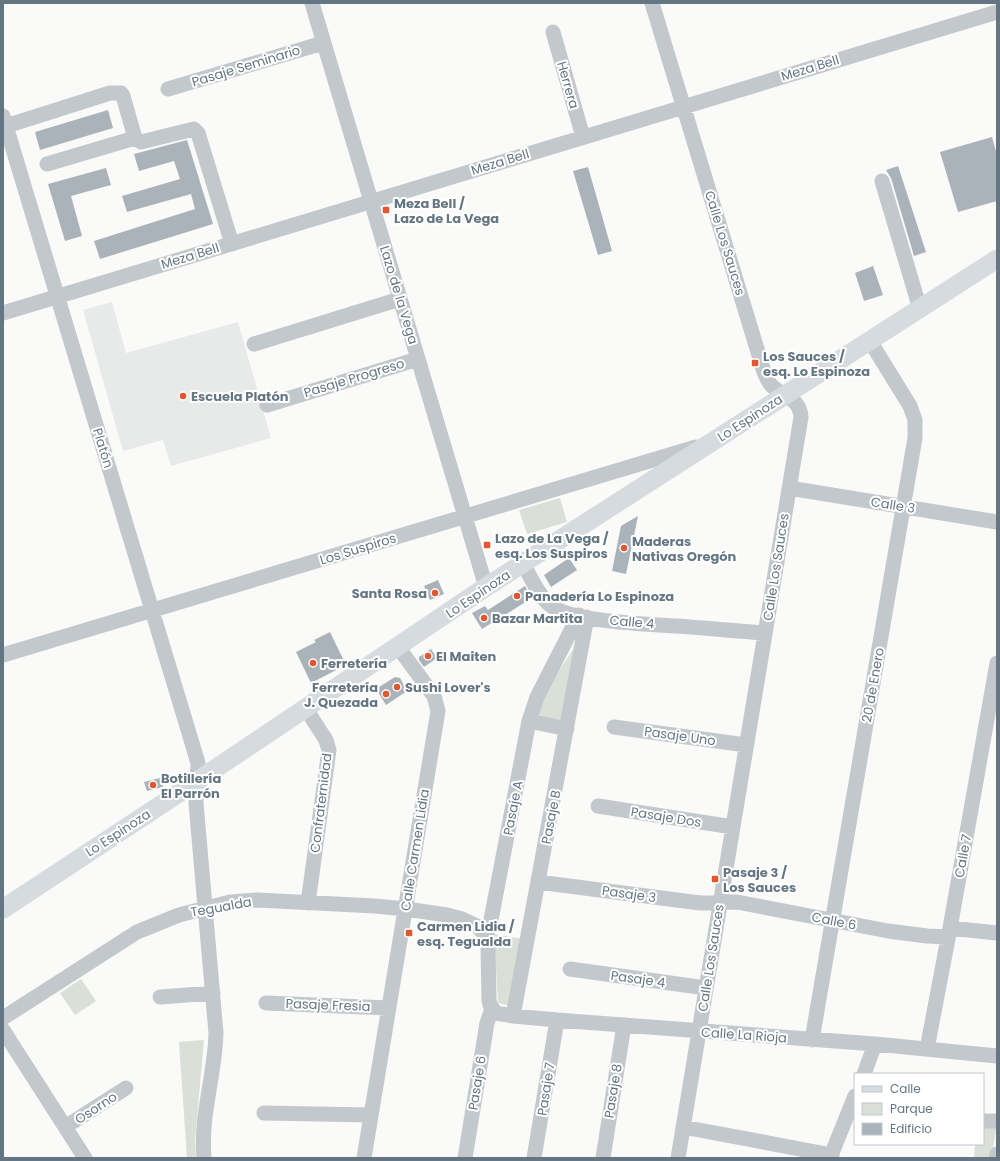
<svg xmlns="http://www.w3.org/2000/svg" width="1000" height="1161" viewBox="0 0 1000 1161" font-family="Poppins,sans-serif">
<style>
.built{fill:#e8e9e9}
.green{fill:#dadfd7}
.building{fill:#aab3b9}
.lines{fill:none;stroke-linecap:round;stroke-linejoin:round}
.minor{stroke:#c3c8cc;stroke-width:15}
.major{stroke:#d6dbdf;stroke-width:19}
.poi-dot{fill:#e4572e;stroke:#fff;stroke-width:1.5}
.labels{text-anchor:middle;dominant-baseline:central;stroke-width:4;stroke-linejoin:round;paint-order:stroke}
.street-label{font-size:13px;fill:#657683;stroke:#fff}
.poi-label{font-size:13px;font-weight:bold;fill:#657683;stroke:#fff;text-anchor:start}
</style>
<rect width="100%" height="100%" fill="#fafaf8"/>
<path class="built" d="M112,302L126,353L238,322L271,438L171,466L163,440L123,451L83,310Z"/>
<path class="green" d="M560,498L567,522L527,534L519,510Z
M582,636L564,724L536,718L539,701Z
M494,934L523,939L511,1006L498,1003Z
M81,979L96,1001L75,1015L60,993Z
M204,1040L195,1140L196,1158H187L179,1042Z
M997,1125L991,1158H974L975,1144H983V1126Z"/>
<path class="building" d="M108,110L113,128L40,150L35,132Z
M992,137L997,155V201L958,212L940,152Z
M187,140L213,224L100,259L94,241L195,209L191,194L127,212L122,196L180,179L174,161L139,171L134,154Z
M898,166L926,252L914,256L891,178L886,170Z
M588,167L612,251L598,255L573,171Z
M106,168L111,185L71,196L82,236L65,241L48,184Z
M873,266L883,295L864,301L855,273Z
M638,516L626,574L612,571L621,526Z
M569,558L577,570L551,587L544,575Z
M438,580L444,594L430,600L424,586Z
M525,586L532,598L482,629L472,613L485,606L488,610Z
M330,632L346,665L311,683L296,652L316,642L314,640Z
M431,649L437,658L424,667L419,660V657Z
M395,677L400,678L407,691L386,705L376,689Z
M160,778L163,787L147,791L144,782Z"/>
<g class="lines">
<path class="minor" d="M312,3L486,587
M652,3L764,372C766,377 768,382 772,386C783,397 800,398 801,417L678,1158
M553,32L583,137
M168,89L323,43
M3,116L198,763L196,803L216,1033C215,1075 200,1116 204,1158
M6,126L110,93H121L123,96L135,138L141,142L194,129L198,133L232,244
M47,164L135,138
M882,181L920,309
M3,313L997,12
M254,344L400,299
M267,405L418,359
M789,488L997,522
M523,564C531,577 538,595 550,605C571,622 648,624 676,626C706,628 735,631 765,633
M579,615L537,697L529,721L490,925L486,936L488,946L489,1000L490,1005L496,1013L513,1016L557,1020L875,1044L997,1056
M3,655L696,447
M306,709L326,740L329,750L308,903
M529,721L567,729
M614,727L746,745
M598,806L733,827
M538,882L700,903L737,902L888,931L927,936L948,937
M950,928L997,933
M570,969L706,988
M160,997L213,993
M266,1003L389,1008
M513,1016L587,617
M3,1018L137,932L179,915L230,902L257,900L375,906L406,909L447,915L462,919L477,926L486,936
M3,1030L85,1158
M812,1040L915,438V420L910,406L870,341
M927,1049L950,928L997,663
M864,1074L875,1044
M264,1113L371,1115
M983,1121H997
M65,1127L126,1088
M683,1127L832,1155
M364,1158L438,711L434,696L398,647
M465,1158L487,1023L492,1009
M534,1158L557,1020
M603,1158L624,1025
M830,1158L855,1096
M996,1158L997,1154"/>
<path class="major" d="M3,909L197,781L486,587L997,259"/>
</g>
<g class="poi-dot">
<rect x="382" y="206" width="8" height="8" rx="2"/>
<rect x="751" y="359" width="8" height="8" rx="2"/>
<circle cx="183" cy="396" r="4"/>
<rect x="483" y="541" width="8" height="8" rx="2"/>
<circle cx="624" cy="548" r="4"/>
<circle cx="435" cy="593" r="4"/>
<circle cx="517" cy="596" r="4"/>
<circle cx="484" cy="618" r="4"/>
<circle cx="428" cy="656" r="4"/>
<circle cx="313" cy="663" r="4"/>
<circle cx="397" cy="687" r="4"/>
<circle cx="386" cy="694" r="4"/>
<circle cx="153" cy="785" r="4"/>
<rect x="711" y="875" width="8" height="8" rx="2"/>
<rect x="405" y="929" width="8" height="8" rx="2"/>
</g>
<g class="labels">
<g class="street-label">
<text transform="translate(246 66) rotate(-17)">Pasaje Seminario</text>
<text transform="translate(810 68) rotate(-17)">Meza Bell</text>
<text transform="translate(568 85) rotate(74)">Herrera</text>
<text transform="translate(500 162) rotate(-17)">Meza Bell</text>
<text transform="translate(725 243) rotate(73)">Calle Los Sauces</text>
<text transform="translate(190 256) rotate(-17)">Meza Bell</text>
<text transform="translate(399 295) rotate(73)">Lazo de la Vega</text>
<text transform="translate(354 378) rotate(-17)">Pasaje Progreso</text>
<text transform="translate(750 418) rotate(-33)">Lo Espinoza</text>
<text transform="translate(103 448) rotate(73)">Platón</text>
<text transform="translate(893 505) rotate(9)">Calle 3</text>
<text transform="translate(358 549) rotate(-17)">Los Suspiros</text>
<text transform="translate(776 567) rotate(-81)">Calle Los Sauces</text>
<text transform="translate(478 594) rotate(-34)">Lo Espinoza</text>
<text transform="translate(632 622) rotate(5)">Calle 4</text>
<text transform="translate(873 685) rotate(-80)">20 de Enero</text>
<text transform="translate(680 736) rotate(8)">Pasaje Uno</text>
<text transform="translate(321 803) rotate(-83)">Confraternidad</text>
<text transform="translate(513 808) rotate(-79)">Pasaje A</text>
<text transform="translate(551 817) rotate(-79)">Pasaje B</text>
<text transform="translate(666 817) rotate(9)">Pasaje Dos</text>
<text transform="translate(118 833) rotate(-33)">Lo Espinoza</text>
<text transform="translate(415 850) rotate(-81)">Calle Carmen Lidia</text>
<text transform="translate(963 856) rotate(-80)">Calle 7</text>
<text transform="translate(629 894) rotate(8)">Pasaje 3</text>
<text transform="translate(221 907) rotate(-10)">Tegualda</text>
<text transform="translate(834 921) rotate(11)">Calle 6</text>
<text transform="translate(711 958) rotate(-81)">Calle Los Sauces</text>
<text transform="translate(638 979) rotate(8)">Pasaje 4</text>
<text transform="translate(328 1005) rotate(2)">Pasaje Fresia</text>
<text transform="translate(744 1035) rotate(4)">Calle La Rioja</text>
<text transform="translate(477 1083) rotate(-81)">Pasaje 6</text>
<text transform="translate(546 1089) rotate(-81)">Pasaje 7</text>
<text transform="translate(613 1091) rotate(-81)">Pasaje 8</text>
<text transform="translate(96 1108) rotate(-33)">Osorno</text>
</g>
<g class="poi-label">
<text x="394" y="203">Meza Bell /<tspan x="394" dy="15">Lazo de La Vega</tspan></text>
<text x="763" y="356">Los Sauces /<tspan x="763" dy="15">esq. Lo Espinoza</tspan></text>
<text x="191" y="396">Escuela Platón</text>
<text x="495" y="538">Lazo de La Vega /<tspan x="495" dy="15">esq. Los Suspiros</tspan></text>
<text x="632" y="541">Maderas<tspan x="632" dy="15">Nativas Oregón</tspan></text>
<text x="427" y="593" text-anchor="end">Santa Rosa</text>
<text x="525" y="596">Panadería Lo Espinoza</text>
<text x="492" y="618">Bazar Martita</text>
<text x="436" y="656">El Maiten</text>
<text x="321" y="663">Ferretería</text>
<text x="378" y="687" text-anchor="end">Ferretería<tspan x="378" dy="15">J. Quezada</tspan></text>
<text x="405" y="687">Sushi Lover's</text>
<text x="161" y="778">Botillería<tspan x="161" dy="15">El Parrón</tspan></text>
<text x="723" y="872">Pasaje 3 /<tspan x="723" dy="15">Los Sauces</tspan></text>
<text x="417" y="926">Carmen Lidia /<tspan x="417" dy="15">esq. Tegualda</tspan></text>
</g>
</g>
<rect width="1000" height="1161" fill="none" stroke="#657683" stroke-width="8"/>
<rect x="854" y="1073" width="130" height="72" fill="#ffffff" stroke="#c1c8cd"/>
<rect x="862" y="1086" width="20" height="6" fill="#d6dbdf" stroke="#c1c8cd"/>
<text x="890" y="1093" font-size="12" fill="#657683">Calle</text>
<rect x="862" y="1103" width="20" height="12" fill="#dadfd7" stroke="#c1c8cd"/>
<text x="890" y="1113" font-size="12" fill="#657683">Parque</text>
<rect x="862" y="1123" width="20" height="12" fill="#aab3b9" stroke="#c1c8cd"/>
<text x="890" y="1133" font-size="12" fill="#657683">Edificio</text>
</svg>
